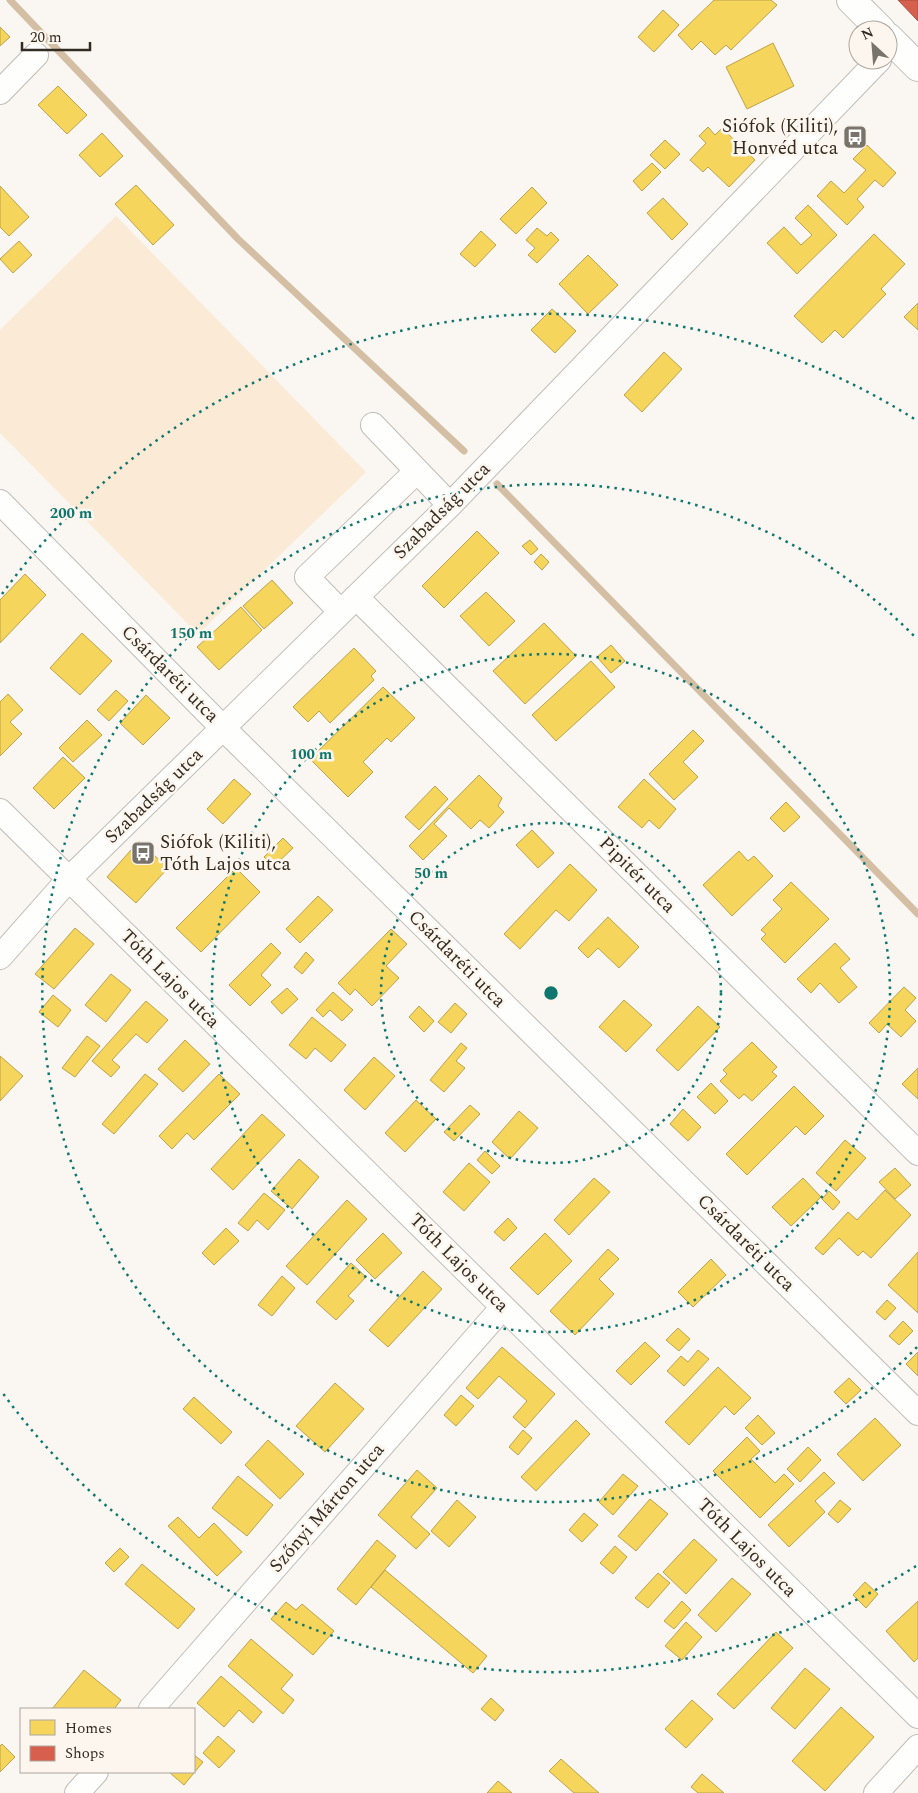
<svg xmlns="http://www.w3.org/2000/svg" width="918" height="1793" viewBox="0 0 918 1793" font-family="Spectral,serif">
<style>
.green{fill:#fbead6}
.homes{fill:#f6d55c;stroke:#bba24b}
.shops{fill:#d6604d;stroke:#a55040}
.lines{fill:none;stroke-linecap:round;stroke-linejoin:round}
.stream{stroke:#d4bfa5;stroke-width:7}
.street-casing{stroke:#c1bcb7;stroke-width:26}
.primary-casing{stroke:#c1bcb7;stroke-width:30}
.street{stroke:#fefefd;stroke-width:24}
.primary{stroke:#fefefd;stroke-width:28}
.ring{fill:none;stroke:#0f766e;stroke-width:2.5;stroke-dasharray:2.5 5}
.labels{text-anchor:middle;dominant-baseline:central;stroke-width:5;stroke-linejoin:round;paint-order:stroke}
.poi-label{font-size:19px;fill:#322c23;stroke:#fdf6ee;text-anchor:end}
.street-label{font-size:19px;fill:#322c23;stroke:#fdf6ee}
.centre{fill:#0f766e;stroke:#fdf6ee;stroke-width:2.5}
.ring-label{font-size:15px;text-anchor:middle;font-weight:bold;fill:#0f766e;stroke:#fdf6ee;stroke-width:5;stroke-linejoin:round;paint-order:stroke}
</style>
<rect width="100%" height="100%" fill="#faf6f2"/>
<path class="green" d="M116,216L366,472L198,634L0,433V330Z"/>
<path class="homes" d="M714,0H771L777,5L731,50L726,45L715,55L701,41L692,50L678,35Z
M663,10L679,25L654,52L638,37Z
M0,27L10,37L0,46Z
M773,43L794,86L747,109L726,67Z
M58,86L87,115L67,134L38,105Z
M708,127L715,135L722,128L755,160L729,187L708,167L703,172L690,160L706,143L699,136Z
M102,133L123,156L100,177L79,155Z
M665,140L680,154L665,169L650,155Z
M867,145L896,173L883,187L875,180L857,199L864,207L847,225L817,196L831,181L844,193L866,170L853,159Z
M652,163L661,172L642,191L633,181Z
M136,185L174,225L153,245L115,204Z
M0,186L29,217L9,236L0,227Z
M532,187L547,203L516,234L500,219Z
M663,198L688,224L672,240L647,213Z
M808,205L837,235L797,274L767,243L784,227L801,245L812,235L795,218Z
M537,228L547,236L551,232L559,240L537,263L528,255L535,248L526,240Z
M481,231L496,245L475,267L460,254Z
M874,234L905,264L881,289L886,294L843,338L835,330L822,343L794,316Z
M19,241L32,255L13,273L0,259Z
M588,255L618,285L588,314L559,284Z
M918,303V330L904,317Z
M552,309L576,331L555,353L531,330Z
M664,352L682,369L642,412L624,395Z
M477,531L499,553L444,608L422,586Z
M530,540L538,549L531,555L522,546Z
M541,554L549,562L542,570L534,562Z
M25,574L46,595L0,643V600Z
M272,580L293,603L264,629L243,606Z
M486,592L515,621L489,646L460,616Z
M241,607L262,630L219,670L197,647Z
M544,623L576,656L525,704L493,671Z
M82,633L112,661L80,695L50,668Z
M611,645L625,661L611,673L597,657Z
M354,648L376,671L371,676L374,680L330,723L319,711L308,722L293,707Z
M591,661L615,687L556,741L532,715Z
M383,687L415,718L391,742L387,738L363,762L373,772L348,797L310,759Z
M116,690L128,701L109,721L97,710Z
M8,694L23,710L10,722L22,734L0,756V702Z
M146,695L170,718L143,745L120,723Z
M87,720L102,735L73,762L59,748Z
M693,730L704,741L683,762L698,777L674,800L649,774Z
M63,757L85,778L54,809L33,788Z
M479,775L502,798L498,806L504,812L489,828L480,820L471,829L449,808L434,824L447,836L423,860L409,846Z
M234,779L251,794L223,824L207,809Z
M644,779L676,809L659,829L649,820L642,828L618,807Z
M435,786L448,799L419,830L405,817Z
M786,802L800,817L784,832L770,818Z
M532,830L554,853L538,868L516,845Z
M283,838L293,848L273,867L264,857Z
M139,841L168,868L136,903L107,877Z
M739,851L748,861L754,856L773,876L732,916L703,885Z
M570,864L597,890L569,921L556,910L520,949L504,934Z
M236,868L260,892L201,952L176,928Z
M791,882L829,919L785,963L761,939L766,934L761,930L782,909L773,900Z
M318,896L333,910L300,943L286,929Z
M608,917L639,947L619,968L598,948L588,958L578,948Z
M75,928L94,944L54,989L35,974Z
M391,929L407,944L386,966L399,978L372,1006L355,989L350,995L338,983Z
M271,943L281,953L261,975L271,985L250,1006L229,985Z
M835,943L850,959L840,968L857,987L839,1003L820,983L811,993L797,979Z
M306,952L314,960L302,974L294,967Z
M111,974L131,990L106,1022L85,1005Z
M904,987L916,998L905,1010L916,1021L901,1037L887,1024L879,1033L869,1023Z
M287,988L298,999L282,1014L271,1002Z
M333,992L353,1010L342,1021L330,1010L323,1017L316,1010Z
M53,995L71,1010L58,1027L39,1012Z
M624,1000L652,1025L626,1052L599,1027Z
M146,1001L168,1020L147,1043L136,1034L112,1060L120,1067L111,1077L92,1061Z
M455,1003L467,1014L451,1033L438,1022Z
M419,1006L434,1021L424,1032L409,1017Z
M698,1006L720,1027L678,1071L656,1050Z
M312,1017L346,1045L331,1062L315,1048L306,1059L289,1045Z
M87,1036L100,1046L75,1077L62,1068Z
M185,1040L210,1064L183,1092L158,1069Z
M752,1042L777,1067L772,1072L777,1076L752,1101L744,1094L739,1099L720,1081L727,1074L723,1070Z
M461,1043L467,1048L456,1061L465,1068L444,1092L430,1080Z
M0,1056L23,1076L0,1101Z
M374,1057L395,1076L365,1110L344,1090Z
M918,1068V1099L902,1084Z
M145,1074L158,1084L114,1134L102,1124Z
M219,1074L240,1094L194,1140L187,1133L172,1149L159,1136Z
M711,1083L728,1101L715,1114L697,1097Z
M794,1086L824,1116L805,1135L796,1126L747,1175L726,1154Z
M416,1100L436,1119L405,1152L385,1133Z
M470,1105L480,1114L454,1141L444,1132Z
M683,1109L701,1127L688,1141L670,1124Z
M519,1111L538,1128L510,1159L492,1142Z
M262,1114L285,1135L233,1190L211,1169Z
M845,1140L866,1158L836,1191L816,1173Z
M485,1151L500,1166L492,1174L477,1160Z
M299,1159L319,1177L292,1209L271,1191Z
M469,1163L490,1182L464,1211L443,1192Z
M895,1168L911,1185L895,1199L879,1182Z
M594,1178L610,1192L569,1235L554,1220Z
M803,1178L821,1197L791,1226L772,1207Z
M885,1190L911,1215L871,1258L863,1251L858,1256L839,1238L823,1255L815,1248L848,1212L857,1220Z
M829,1191L840,1202L833,1210L822,1199Z
M264,1193L285,1210L268,1230L257,1220L248,1231L238,1223Z
M347,1200L367,1219L307,1285L286,1266Z
M508,1218L517,1228L504,1241L494,1232Z
M226,1228L239,1241L214,1265L202,1253Z
M383,1233L402,1253L375,1279L356,1260Z
M545,1233L572,1261L538,1295L510,1268Z
M608,1249L619,1259L599,1279L614,1294L575,1335L550,1311Z
M918,1252V1313L888,1285Z
M711,1259L726,1275L693,1307L678,1292Z
M351,1263L366,1277L348,1296L354,1301L336,1320L316,1302Z
M423,1271L442,1289L388,1347L369,1330Z
M282,1276L295,1288L272,1316L258,1305Z
M887,1300L896,1308L885,1320L876,1312Z
M903,1321L913,1331L899,1345L889,1336Z
M678,1328L690,1339L679,1351L666,1340Z
M645,1342L660,1356L631,1385L616,1371Z
M502,1347L555,1394L525,1428L513,1417L527,1401L499,1376L478,1399L466,1388Z
M698,1350L709,1359L684,1386L667,1371L681,1356L688,1362Z
M918,1352V1376L906,1364Z
M718,1367L751,1398L734,1415L725,1406L689,1445L665,1422Z
M849,1378L861,1390L846,1404L834,1392Z
M335,1383L364,1409L325,1452L296,1426Z
M461,1395L474,1406L456,1426L444,1415Z
M194,1397L232,1432L221,1444L183,1409Z
M758,1415L775,1433L762,1445L745,1428Z
M875,1418L901,1445L863,1481L837,1454Z
M576,1420L590,1434L536,1491L521,1477Z
M523,1430L532,1438L518,1455L509,1447Z
M747,1437L760,1451L751,1459L775,1483L784,1474L794,1484L760,1518L713,1471Z
M268,1440L304,1474L280,1499L245,1465Z
M808,1447L821,1460L800,1482L787,1469Z
M417,1470L437,1488L411,1517L430,1534L416,1549L378,1515Z
M824,1472L835,1483L815,1501L825,1512L789,1547L768,1525Z
M623,1474L638,1486L613,1515L599,1502Z
M238,1476L273,1505L247,1536L212,1508Z
M650,1499L668,1514L636,1551L618,1536Z
M457,1500L476,1517L449,1547L431,1531Z
M840,1500L851,1509L838,1523L828,1514Z
M584,1513L598,1525L582,1542L569,1530Z
M178,1517L199,1538L214,1523L242,1552L217,1576L168,1526Z
M694,1539L717,1560L686,1594L663,1572Z
M377,1540L396,1556L356,1605L337,1589Z
M615,1546L627,1557L613,1574L600,1563Z
M120,1548L129,1557L114,1572L105,1563Z
M142,1564L195,1609L178,1629L125,1584Z
M385,1570L487,1656L473,1673L371,1587Z
M658,1573L670,1583L648,1608L635,1598Z
M732,1578L751,1594L716,1632L698,1615Z
M865,1582L878,1594L866,1608L853,1595Z
M682,1601L691,1610L674,1629L664,1621Z
M918,1601V1658L914,1662L886,1631Z
M286,1602L296,1610L302,1604L334,1631L313,1655L271,1619Z
M686,1622L702,1637L682,1660L665,1646Z
M776,1632L793,1648L734,1709L717,1694Z
M251,1639L293,1675L281,1689L294,1700L283,1714L228,1666Z
M805,1668L830,1689L795,1729L771,1708Z
M84,1670L121,1700L114,1709H52Z
M221,1676L262,1712L253,1723L239,1710L224,1727L197,1703Z
M491,1698L504,1710L495,1721L481,1709Z
M692,1700L713,1719L686,1748L665,1729Z
M841,1707L874,1737L825,1791L792,1761Z
M218,1736L235,1751L219,1768L203,1753Z
M2,1744L15,1757L0,1772V1746Z
M194,1755L203,1762L184,1785L169,1772H194Z
M561,1759L599,1793H574L549,1771Z
M702,1774L724,1793H698L691,1787Z
M498,1781L512,1793H487Z"/>
<path class="shops" d="M898,0H918V21Z"/>
<g class="lines">
<path class="stream" d="M10,0L238,239L464,451
M497,484L918,914"/>
<g class="street-casing">
<path id="street" d="M0,92L36,55
M373,425L450,505
M0,502L223,728L918,1413
M356,597L918,1153
M341,612L307,577L417,471
M0,811L918,1716
M0,957L69,879L450,505L879,60
M151,1709L503,1307
M77,1793L96,1772
M876,1793L918,1747"/>
</g>
<g class="primary-casing">
<path id="primary" d="M851,0L881,30
M888,37L918,67"/>
</g>
<use href="#street" class="street"/>
<use href="#primary" class="primary"/>
</g>
<g class="ring">
<circle cx="551" cy="993" r="170"/>
<circle cx="551" cy="993" r="339"/>
<path d="M917 1347A509 509 0 1 1 917 639"/>
<path d="M916 1566A679 679 0 0 1 2 1392M2 594A679 679 0 0 1 916 420"/>
</g>
<defs>
<g id="bus-square" transform="scale(1.25)"><rect x="-9" y="-9" width="18" height="18" rx="4" fill="#78736b" stroke="#fdf6ee"/><path d="M-5-6H5V4H4V6H2V4H-2V6H-4V4H-5ZM-3.5-4V0h7V-4ZM-3.5 1.2v1.5H-2V1.2ZM2 1.2v1.5H3.5V1.2Z" fill="#fff"/></g>
</defs>
<g fill-rule="evenodd">
<use href="#bus-square" x="855" y="137"/>
<use href="#bus-square" x="143" y="853"/>
</g>
<g class="labels">
<g class="poi-label">
<text x="838" y="126">Siófok (Kiliti),<tspan x="838" dy="22">Honvéd utca</tspan></text>
<text x="160" y="842" text-anchor="start">Siófok (Kiliti),<tspan x="160" dy="22">Tóth Lajos utca</tspan></text>
</g>
<g class="street-label">
<text transform="translate(442 511) rotate(-45)">Szabadság utca</text>
<text transform="translate(170 674) rotate(45)">Csárdaréti utca</text>
<text transform="translate(154 796) rotate(-44)">Szabadság utca</text>
<text transform="translate(637 875) rotate(45)">Pipitér utca</text>
<text transform="translate(457 959) rotate(45)">Csárdaréti utca</text>
<text transform="translate(170 979) rotate(45)">Tóth Lajos utca</text>
<text transform="translate(746 1243) rotate(45)">Csárdaréti utca</text>
<text transform="translate(459 1263) rotate(45)">Tóth Lajos utca</text>
<text transform="translate(327 1508) rotate(-49)">Szőnyi Márton utca</text>
<text transform="translate(747 1548) rotate(45)">Tóth Lajos utca</text>
</g>
</g>
<circle cx="551" cy="993" r="8" class="centre"/>
<g class="ring-label">
<text x="71" y="518">200 m</text>
<text x="191" y="638">150 m</text>
<text x="311" y="759">100 m</text>
<text x="431" y="878">50 m</text>
</g>
<rect x="20" y="1708" width="175" height="65" fill="#fdf6ee" stroke="#aca59d"/>
<rect x="30" y="1720" width="25" height="15" fill="#f6d55c" stroke="#aca59d"/>
<text x="65" y="1733" font-size="15" fill="#322c23">Homes</text>
<rect x="30" y="1746" width="25" height="15" fill="#d6604d" stroke="#aca59d"/>
<text x="65" y="1758" font-size="15" fill="#322c23">Shops</text>
<g transform="translate(873 45) rotate(334)"><circle r="24" fill="#fdf6ee" stroke="#aca59d"/>
<path d="M0-4L9 19L0 12L-9 19Z" fill="#78736b"/>
<text y="-8" font-size="14" font-weight="bold" text-anchor="middle" fill="#322c23">N</text>
</g>
<path d="M22 42v8h68v-8" fill="none" stroke="#322c23" stroke-width="2.5"/>
<text x="30" y="42" font-size="15" fill="#322c23" stroke="#fdf6ee" stroke-width="4" paint-order="stroke">20 m</text>
</svg>
